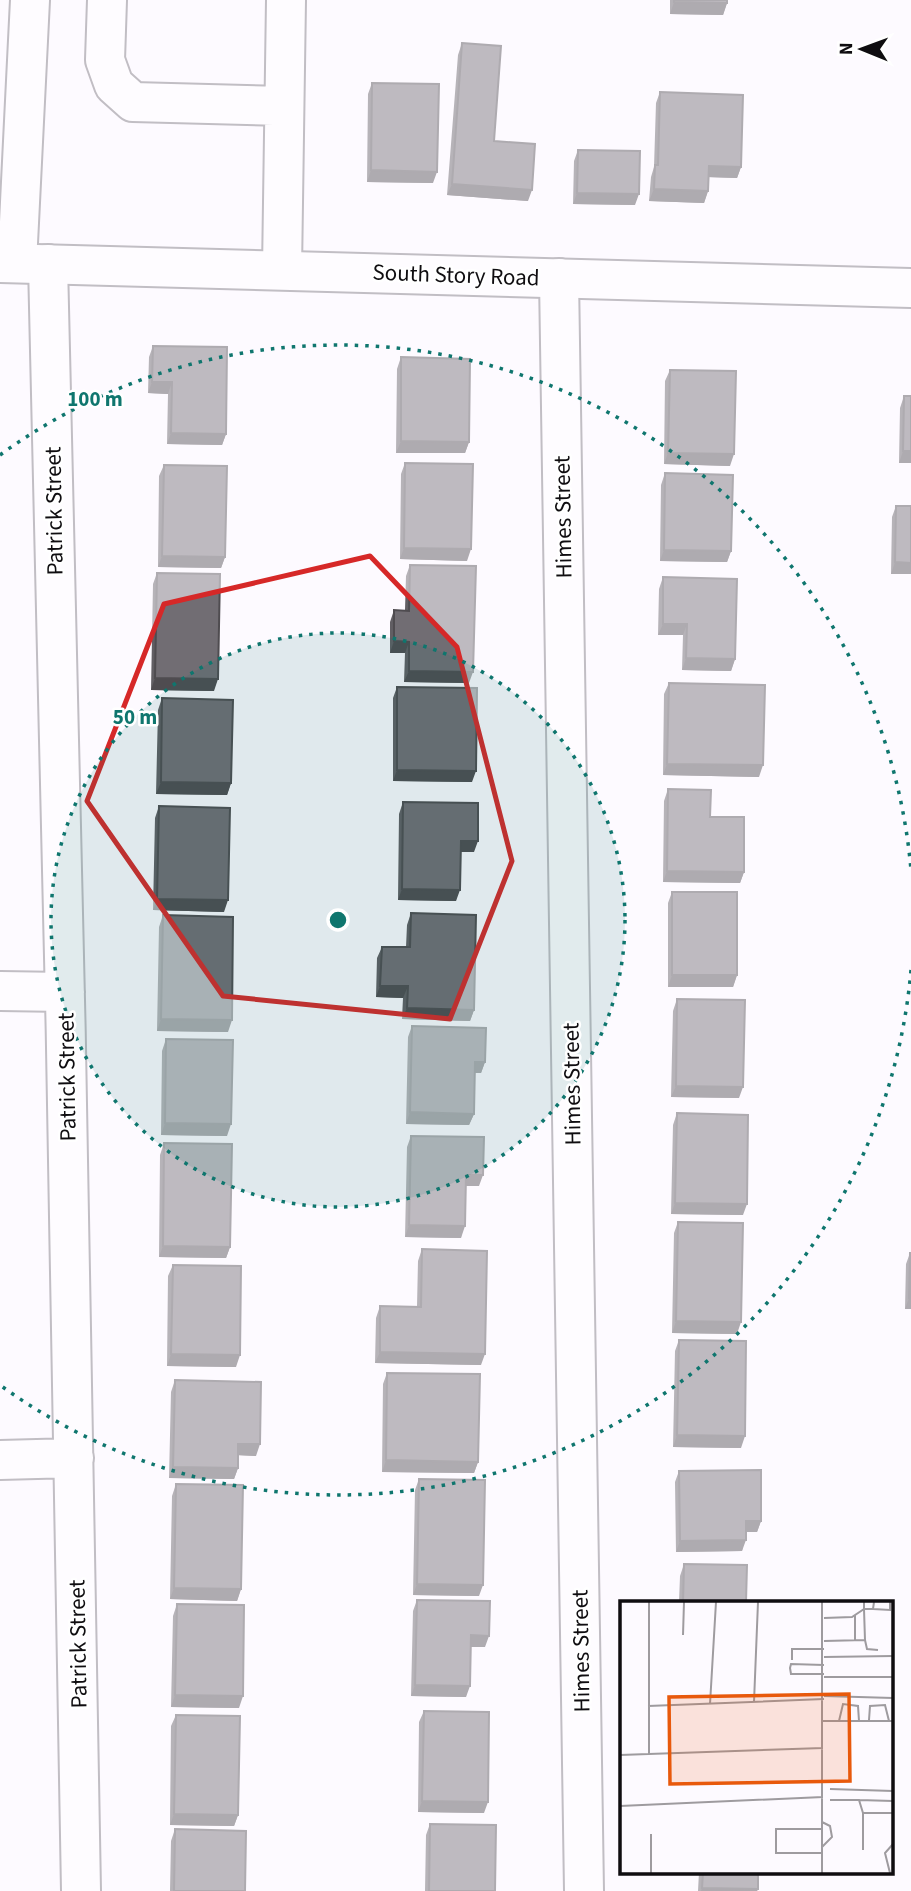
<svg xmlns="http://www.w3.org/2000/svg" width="911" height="1891" viewBox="0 0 911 1891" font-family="'Source Sans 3',sans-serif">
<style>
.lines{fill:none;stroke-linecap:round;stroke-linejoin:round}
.minor-casing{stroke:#79757c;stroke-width:42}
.major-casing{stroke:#79757c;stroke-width:42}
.minor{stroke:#fff;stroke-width:38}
.major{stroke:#fff;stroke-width:38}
.wall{fill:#615e63}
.shaded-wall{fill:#4f4c50}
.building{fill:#716d73;stroke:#4f4c50;stroke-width:2}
.marked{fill:none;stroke:#d62828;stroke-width:5;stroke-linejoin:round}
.ring{fill:none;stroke:#0f766e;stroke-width:3.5;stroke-dasharray:3.5 7}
.labels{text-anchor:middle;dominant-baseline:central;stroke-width:5;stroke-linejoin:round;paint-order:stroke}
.street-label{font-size:23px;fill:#0f0d10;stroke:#fff}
.inset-road{fill:none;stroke:#9e9b9f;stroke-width:2}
.view{fill:#e8590c;fill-opacity:0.15;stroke:#e8590c;stroke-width:3.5}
.inset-edge{fill:none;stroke:#0f0d10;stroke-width:3.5}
.centre{fill:#0f766e;stroke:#fff;stroke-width:3.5}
.ring-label{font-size:21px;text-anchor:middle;font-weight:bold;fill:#0f766e;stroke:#fff;stroke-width:5;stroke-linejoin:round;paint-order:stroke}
</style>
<rect width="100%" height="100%" fill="#fdfaff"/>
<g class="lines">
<g class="minor-casing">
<path id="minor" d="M107,0L105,60L114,85L133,102L284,106
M17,263L30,0
M48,264C60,806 75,1349 81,1891
M282,270L286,0
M559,278L584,1891
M0,991L65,992
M0,1460L74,1458"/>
</g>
<g class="major-casing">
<path id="major" d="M0,263L911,288"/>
</g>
<use href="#minor" class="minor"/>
<use href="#major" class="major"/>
</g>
<path class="wall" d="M670,0H727V3L723,15L670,14Z
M462,43L494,141L528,201L447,195L458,55Z
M372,83L433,183L367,182L368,94Z
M660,92L741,167L737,178L709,177L708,191L704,203L649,201L651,177L654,167L656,103Z
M578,150L635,205L573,204L574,161Z
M153,346L226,434L222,445L167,444L168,394L148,393L149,357Z
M401,357L469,442L465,453H396L397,369Z
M670,370L730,466L664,464L665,381Z
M904,396L911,463H899L900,408Z
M405,463L467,561L400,559L401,474Z
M164,465L225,557L221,568L158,567L159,476Z
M665,473L731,551L727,562L660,561L661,485Z
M896,506H911V574H891L892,517Z
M410,565L469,683L404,682L405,653H390V622L394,610H405L406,576Z
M157,573L214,691L151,690L153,584Z
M663,577L735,659L731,671L682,670L683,635H658L659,589Z
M669,683L759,777L663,775L664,694Z
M397,687L472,782L393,781V698Z
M162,698L231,783L227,795L156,794L158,710Z
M668,789L744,872L740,883L663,882L664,801Z
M403,802L474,852H460L456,901L398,900L399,814Z
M159,806L224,912L153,910L155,818Z
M672,892L737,975L733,987H668V903Z
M411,913L474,1010L470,1021L402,1019L403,998L376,997L377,958L382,947H406L407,925Z
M163,915L228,1032L157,1031L159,927Z
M677,999L739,1098L671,1097L673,1011Z
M412,1026L485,1062L481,1073H474V1114L469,1125L406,1124L408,1037Z
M166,1039L227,1136L161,1135L162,1051Z
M677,1113L743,1215L671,1214L673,1125Z
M411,1136L479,1186H466L461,1238L405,1237L407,1147Z
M164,1143L230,1247L226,1258L159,1257L160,1155Z
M678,1222L737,1334L672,1333L674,1233Z
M422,1249L481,1365L375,1363L376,1318L380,1306L417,1307L418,1261Z
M910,1253L911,1309H905L906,1264Z
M173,1265L236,1367L167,1366L168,1276Z
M679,1340L741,1448L673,1447L675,1351Z
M387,1373L478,1462L474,1473L382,1472L383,1384Z
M175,1380L256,1456L238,1455V1468L234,1479L169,1478L171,1392Z
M679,1471L761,1521L757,1532H746L742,1551L676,1552L675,1482Z
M419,1479L479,1596L413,1595L415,1490Z
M176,1484L241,1589L237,1601L170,1599L172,1496Z
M684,1564L746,1602H679L680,1576Z
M417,1600L485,1647H471L466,1697L411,1696L413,1611Z
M177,1604L239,1708L171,1707L173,1616Z
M424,1711L484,1813L418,1812L419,1722Z
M176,1715L238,1815L234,1826L170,1825L171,1726Z
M430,1824L495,1891H425L426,1835Z
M175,1829L245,1891H170L171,1841Z
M699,1872H758V1889L757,1891H698Z"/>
<path class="shaded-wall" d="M674,2L727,3L723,15L670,14Z
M709,166L741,167L737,178L705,177Z
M371,170L437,172L433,183L367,182Z
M452,184L532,190L528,201L447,195Z
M654,189L708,191L704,203L649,201Z
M577,193L639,194L635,205L573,204Z
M152,382H172L168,394L148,393Z
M171,433L226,434L222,445L167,444Z
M401,441L469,442L465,453H396Z
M903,451H911V463H899Z
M668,453L734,454L730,466L664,464Z
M404,548L471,549L467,561L400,559Z
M664,550L731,551L727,562L660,561Z
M162,556L225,557L221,568L158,567Z
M895,562L911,563V574H891Z
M663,624H687L683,635H658Z
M394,641L409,642L405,653H390Z
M686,658L735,659L731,671L682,670Z
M409,671L473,672L469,683L404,682Z
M155,678L218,679L214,691L151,690Z
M667,764L763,765L759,777L663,775Z
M397,770L476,771L472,782L393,781Z
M161,782L231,783L227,795L156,794Z
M461,841H478L474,852H456Z
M667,871L744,872L740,883L663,882Z
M402,889L460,890L456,901L398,900Z
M157,899L228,900L224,912L153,910Z
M672,975H737L733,987H668Z
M380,986H408L403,998L376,997Z
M407,1008L474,1010L470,1021L402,1019Z
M161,1019L232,1020L228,1032L157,1031Z
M475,1062H485L481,1073H470Z
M676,1086L743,1087L739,1098L671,1097Z
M410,1112L474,1114L469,1125L406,1124Z
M165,1123L231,1124L227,1136L161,1135Z
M466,1175H483L479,1186H462Z
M675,1203L747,1204L743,1215L671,1214Z
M409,1225L465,1226L461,1238L405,1237Z
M163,1246L230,1247L226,1258L159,1257Z
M909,1298H911V1309H905Z
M676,1321L741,1322L737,1334L672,1333Z
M380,1352L485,1354L481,1365L375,1363Z
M171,1354L240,1355L236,1367L167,1366Z
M677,1435L745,1436L741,1448L673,1447Z
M238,1444H260L256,1456L234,1455Z
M386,1460L478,1462L474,1473L382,1472Z
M173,1467L238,1468L234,1479L169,1478Z
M746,1521H761L757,1532H742Z
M746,1540L742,1551L676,1552L680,1541Z
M417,1584L483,1585L479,1596L413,1595Z
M174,1588L241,1589L237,1601L170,1599Z
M471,1635L489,1636L485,1647H467Z
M415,1685L470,1686L466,1697L411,1696Z
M175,1695L243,1696L239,1708L171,1707Z
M422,1801L488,1802L484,1813L418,1812Z
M174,1814L238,1815L234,1826L170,1825Z
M702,1888L758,1889L757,1891H701Z"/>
<path class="building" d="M674,0H727V3L674,2Z
M462,43L501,46L494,141L535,144L532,190L452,184Z
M372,83L439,84L437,172L371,170Z
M660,92L743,95L741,167L709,166L708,191L654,189L655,165H658Z
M578,150L640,151L639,194L577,193Z
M153,346L227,347L226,434L171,433L172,382H152Z
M401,357L470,359L469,442L401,441Z
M670,370L736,371L734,454L668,453Z
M904,396H911V451H903Z
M405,463L473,464L471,549L404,548Z
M164,465L227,466L225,557L162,556Z
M665,473L733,475L731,551L664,550Z
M896,506H911V563L895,562Z
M410,565L476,566L473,672L409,671V642L394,641V610L409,611Z
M157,573L220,574L218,679L155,678Z
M663,577L737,579L735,659L686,658L687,624H663Z
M669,683L765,685L763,765L667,764Z
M397,687L477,688L476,771L397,770Z
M162,698L233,700L231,783L161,782Z
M668,789L711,790L710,817H744V872L667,871Z
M403,802L478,803V841H461L460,890L402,889Z
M159,806L230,808L228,900L157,899Z
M672,892H737V975H672Z
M411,913L476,915L474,1010L407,1008L408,986H380L382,947H410Z
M163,915L233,917L232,1020L161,1019Z
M677,999L745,1000L743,1087L676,1086Z
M412,1026L486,1028L485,1062H475L474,1114L410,1112Z
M166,1039L233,1040L231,1124L165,1123Z
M677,1113L748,1115L747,1204L675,1203Z
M411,1136L484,1137L483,1175H466L465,1226L409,1225Z
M164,1143L232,1144L230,1247L163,1246Z
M678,1222L743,1223L741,1322L676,1321Z
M422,1249L487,1251L485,1354L380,1352V1306L421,1307Z
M910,1253H911V1298H909Z
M173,1265L241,1266L240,1355L171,1354Z
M679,1340L746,1341L745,1436L677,1435Z
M387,1373L480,1374L478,1462L386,1460Z
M175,1380L261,1382L260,1444H238V1468L173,1467Z
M761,1470V1521H746V1540L680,1541L679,1471Z
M419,1479L485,1480L483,1585L417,1584Z
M176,1484L243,1485L241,1589L174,1588Z
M684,1564L747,1565L746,1602H683Z
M417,1600L490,1601L489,1636L471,1635L470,1686L415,1685Z
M177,1604L244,1605L243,1696L175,1695Z
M424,1711L489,1712L488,1802L422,1801Z
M176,1715L240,1716L238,1815L174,1814Z
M430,1824L496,1825L495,1891H429Z
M175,1829L246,1831L245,1891H174Z
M703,1872H758V1889L702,1888Z"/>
<path d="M0 0H911V1891H0ZM370,556L457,647L512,861L450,1019L223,996L87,801L164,604Z" fill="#fdfaff" fill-opacity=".55" fill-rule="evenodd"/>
<path class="marked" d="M370,556L457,647L512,861L450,1019L223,996L87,801L164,604Z"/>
<circle cx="338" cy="920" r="287" fill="#0f766e" fill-opacity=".12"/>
<g class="ring">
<circle cx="338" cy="920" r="287"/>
<path d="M911 970A575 575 0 0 1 0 1385M0 455A575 575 0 0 1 911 870"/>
</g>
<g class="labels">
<g class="street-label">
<text transform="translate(456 275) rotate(2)">South Story Road</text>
<text transform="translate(54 511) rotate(-91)">Patrick Street</text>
<text transform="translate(563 517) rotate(-91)">Himes Street</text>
<text transform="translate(67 1077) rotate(-91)">Patrick Street</text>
<text transform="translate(572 1084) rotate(-91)">Himes Street</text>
<text transform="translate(78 1644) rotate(-91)">Patrick Street</text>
<text transform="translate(581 1651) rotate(-91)">Himes Street</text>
</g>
</g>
<g transform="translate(620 1601)">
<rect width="273" height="273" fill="#fdfaff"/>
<path class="inset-road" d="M254,1L253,8H244L245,39L247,48L258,49M253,8L270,9V1M235,14V40M204,17L232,16L244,8V1M63,34L64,1M204,40L245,39M204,56L273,55M172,59V48H204M204,73H171L170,67L171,63L204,64M204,76H273M204,95L273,97M134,101L138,1M90,103L96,1M28,105L204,98M249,119L250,105L265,104L269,120M203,120H273M219,120L223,103L238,105L239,120M29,153V1M0,154L203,147M210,188L273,190M210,199H239L243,212M239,199L273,200M0,205L203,196M31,233V272M202,246L212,236L210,225L202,221M243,249V212H273M202,252H156V228H202M202,272V1M270,272L265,252L273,243"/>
<path class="view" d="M229,93L230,180L50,183L49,96Z"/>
<rect width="273" height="273" class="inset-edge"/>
</g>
<circle cx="338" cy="920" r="10" class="centre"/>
<g class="ring-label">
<text x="95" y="406">100 m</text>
<text x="135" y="724">50 m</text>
</g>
<g transform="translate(862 49) rotate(271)" stroke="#ffffff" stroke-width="5" paint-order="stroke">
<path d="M0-5L12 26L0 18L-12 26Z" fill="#0f0d10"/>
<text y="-10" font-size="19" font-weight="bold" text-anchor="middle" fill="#0f0d10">N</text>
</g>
</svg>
